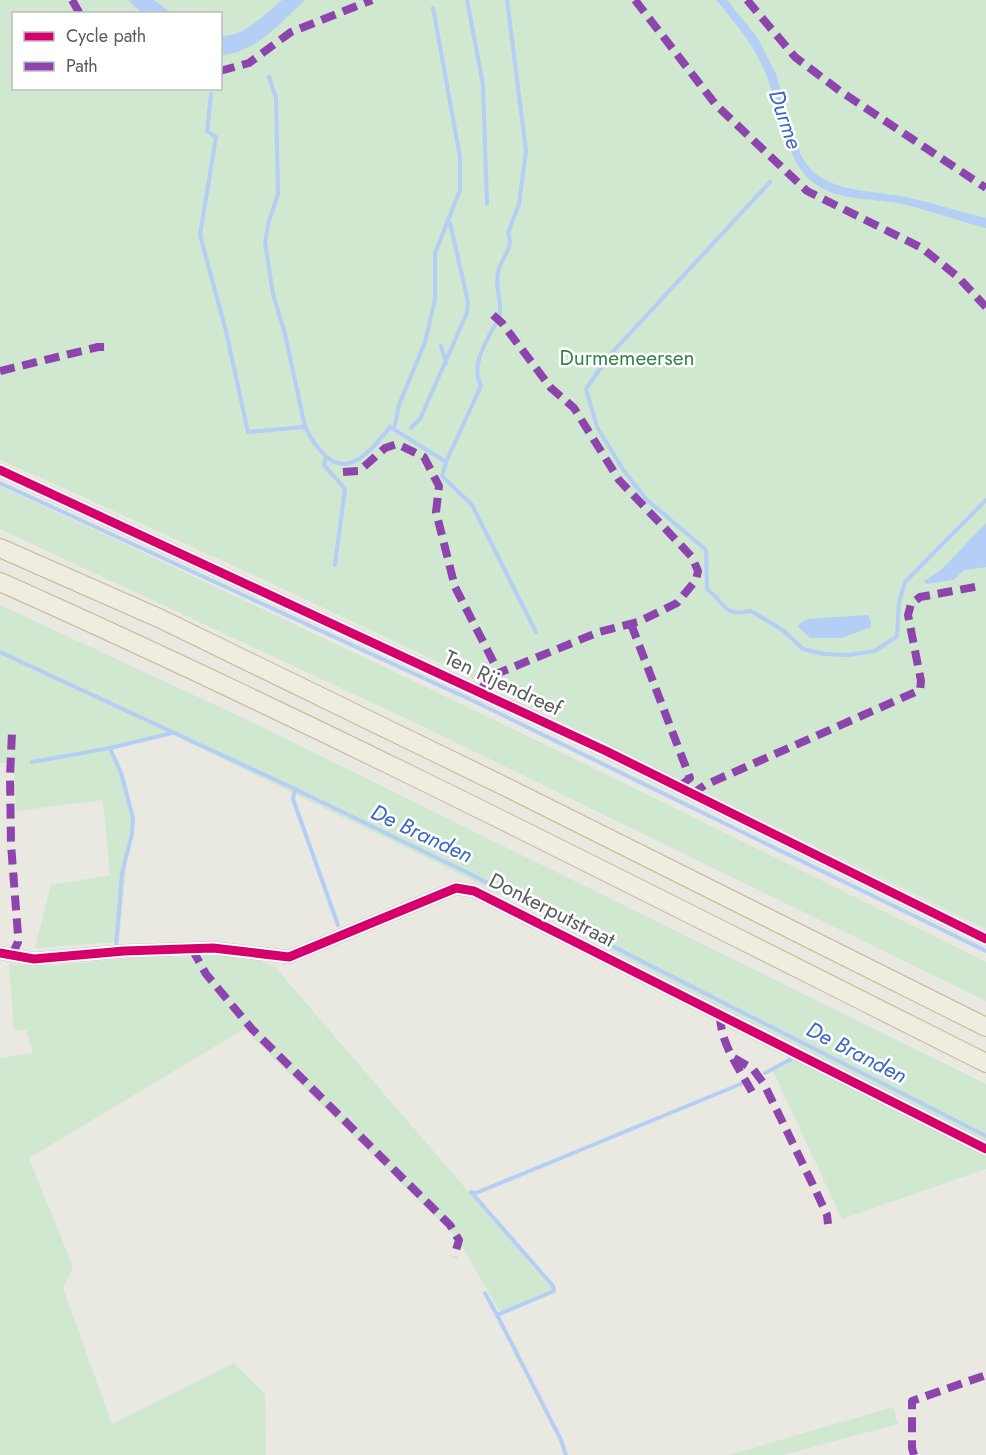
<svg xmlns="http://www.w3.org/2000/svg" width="986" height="1455" viewBox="0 0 986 1455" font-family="Jost,sans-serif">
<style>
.green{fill:#d0e7d0;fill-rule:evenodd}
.water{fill:#b4cef6}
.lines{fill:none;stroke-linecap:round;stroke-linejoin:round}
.stream{stroke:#b4cef6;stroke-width:4}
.minor-casing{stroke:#c5c5c4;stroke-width:14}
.highway-casing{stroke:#c0ba90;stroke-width:20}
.minor{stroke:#fcfcfb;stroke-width:12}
.highway{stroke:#eeeddf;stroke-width:18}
.quiet{stroke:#8e44ad;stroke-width:8;stroke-dasharray:15 8;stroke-linecap:butt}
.cycleway-casing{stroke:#fff;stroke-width:13}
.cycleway{stroke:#d6006c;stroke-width:9}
.labels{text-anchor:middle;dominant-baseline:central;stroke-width:5;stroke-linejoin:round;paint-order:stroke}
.park-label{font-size:21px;fill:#328646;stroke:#fff}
.street-label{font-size:21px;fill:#585b61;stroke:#fff}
.water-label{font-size:22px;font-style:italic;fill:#3d66c5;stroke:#fff}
</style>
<rect width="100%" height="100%" fill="#e9e9e2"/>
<path class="green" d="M0,0H986V929C659,769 333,607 0,460ZM14,14H220V88H14Z
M0,486C331,639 659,799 986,962V1001L420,725L0,529Z
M0,605L256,724L986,1084V1142L464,876L169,733L111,748L126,781L134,819L128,851L119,942L35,948L51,885L110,875L103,800L16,811L14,763H0Z
M224,956L253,958L275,967L553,1290L500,1312L457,1238L244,1029L29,1158L73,1267L63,1288L112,1424L234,1363L265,1394L266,1455H0V1058L33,1053L26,1030H14L9,964L52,966L130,958Z
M797,1058L986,1156V1169L842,1219L772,1069Z
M893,1407L898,1424L783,1455H729Z"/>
<path class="water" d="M128,0H154L171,13H142Z
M282,0H305C281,22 256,53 221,55V36C244,37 265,14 282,0Z
M716,0H727L757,37L776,74L800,153C819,195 871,189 910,198C936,204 960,212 986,218V228C959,221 933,212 907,205C875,197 842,203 814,183C785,163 779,104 765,72C754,44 735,23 716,0Z
M986,523V567L965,570L953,580L926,584L924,581L941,570Z
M868,615L871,621V627L842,638H810L798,627L800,623L807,619Z"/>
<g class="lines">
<path class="stream" d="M467,0L483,85L487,204
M269,77L276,98L278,194L269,221L265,242L273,294L285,334L305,427
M211,94L207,131L216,137L200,235L226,331L248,432L305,427C334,483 358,469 390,427L446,462L442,476L472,505L536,632
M770,182L609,356L586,389L597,427L624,471L646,499L706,550L707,589C727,604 722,617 751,611L784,631L803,649L824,654L848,655L875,651L897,636L899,602L905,582L986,500
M500,314C501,299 494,283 499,269C503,255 514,249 508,233L519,204L526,151L507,0
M441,346L446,363
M411,428L420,419L467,313L468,302L450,223
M394,429L399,405L425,342L435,299V253L460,190V157L433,8
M326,456L324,465L345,489L335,565
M446,462L481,386C470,365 486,342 496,323
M0,483L480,704L986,951
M0,652L295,789L462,870L986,1136
M32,762L110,748
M295,789L293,799L338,925
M116,947L122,873L132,834L133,818L121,773L110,748L172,733
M765,1073L795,1057
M485,1293L497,1315
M566,1455L561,1440L497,1315L554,1291L553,1286L471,1192L476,1193L743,1083"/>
<g class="minor-casing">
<path id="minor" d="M0,470L606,751L986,939
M0,953L34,959L124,951L213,948L289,957L456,888L474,891L986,1149"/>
</g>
<g class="highway-casing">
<path id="highway" d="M0,548L161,619L504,786L986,1027
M0,582C334,731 659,899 986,1063"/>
</g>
<use href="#minor" class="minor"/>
<use href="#highway" class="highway"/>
<path class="quiet" d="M72,0L80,14
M635,0L716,105L807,191L922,248L958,277L986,307
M747,0L795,57L840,91L986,188
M220,71L249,63L291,32L372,0
M0,371L98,347H107
M343,472L359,471L385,448L397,444L424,457L439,486L436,512L455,587L494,663L491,676
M631,624L690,778L679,787
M479,692L491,676L599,632L638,622L677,603L696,580L698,571L692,557L619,480L574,408L551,388L502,323L493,315
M692,794L705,785L920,690L921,681L908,615L911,604L920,597L980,586
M192,949L206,974L252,1029L450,1225L459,1240L454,1257
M12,955L18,942V935L11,844L10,777L12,732
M720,1015C720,1043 739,1068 752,1092
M734,1058L753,1069L764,1084L813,1185L827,1215L828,1224
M914,1455L912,1448V1401L986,1375"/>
<g class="cycleway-casing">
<path id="cycleway" d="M0,470L606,751L986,939
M0,953L34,959L124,951L213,948L289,957L456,888L474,891L986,1149"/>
</g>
<use href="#cycleway" class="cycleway"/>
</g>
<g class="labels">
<g class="park-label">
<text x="627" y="358">Durmemeersen</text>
</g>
<g class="street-label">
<text transform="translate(503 683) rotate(25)">Ten Rijendreef</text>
<text transform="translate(552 910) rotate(27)">Donkerputstraat</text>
</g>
<g class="water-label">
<text transform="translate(786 119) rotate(71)">Durme</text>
<text transform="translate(422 833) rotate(25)">De Branden</text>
<text transform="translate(857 1052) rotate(27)">De Branden</text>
</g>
</g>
<rect x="12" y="12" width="210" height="78" fill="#ffffff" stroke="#bcbdc0" stroke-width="1.5"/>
<rect x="24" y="32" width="30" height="9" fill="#d6006c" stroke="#bcbdc0" stroke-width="1.5"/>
<text x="66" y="42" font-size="18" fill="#585b61">Cycle path</text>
<rect x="24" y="62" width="30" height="9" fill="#8e44ad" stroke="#bcbdc0" stroke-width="1.5"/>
<text x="66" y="72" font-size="18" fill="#585b61">Path</text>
</svg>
